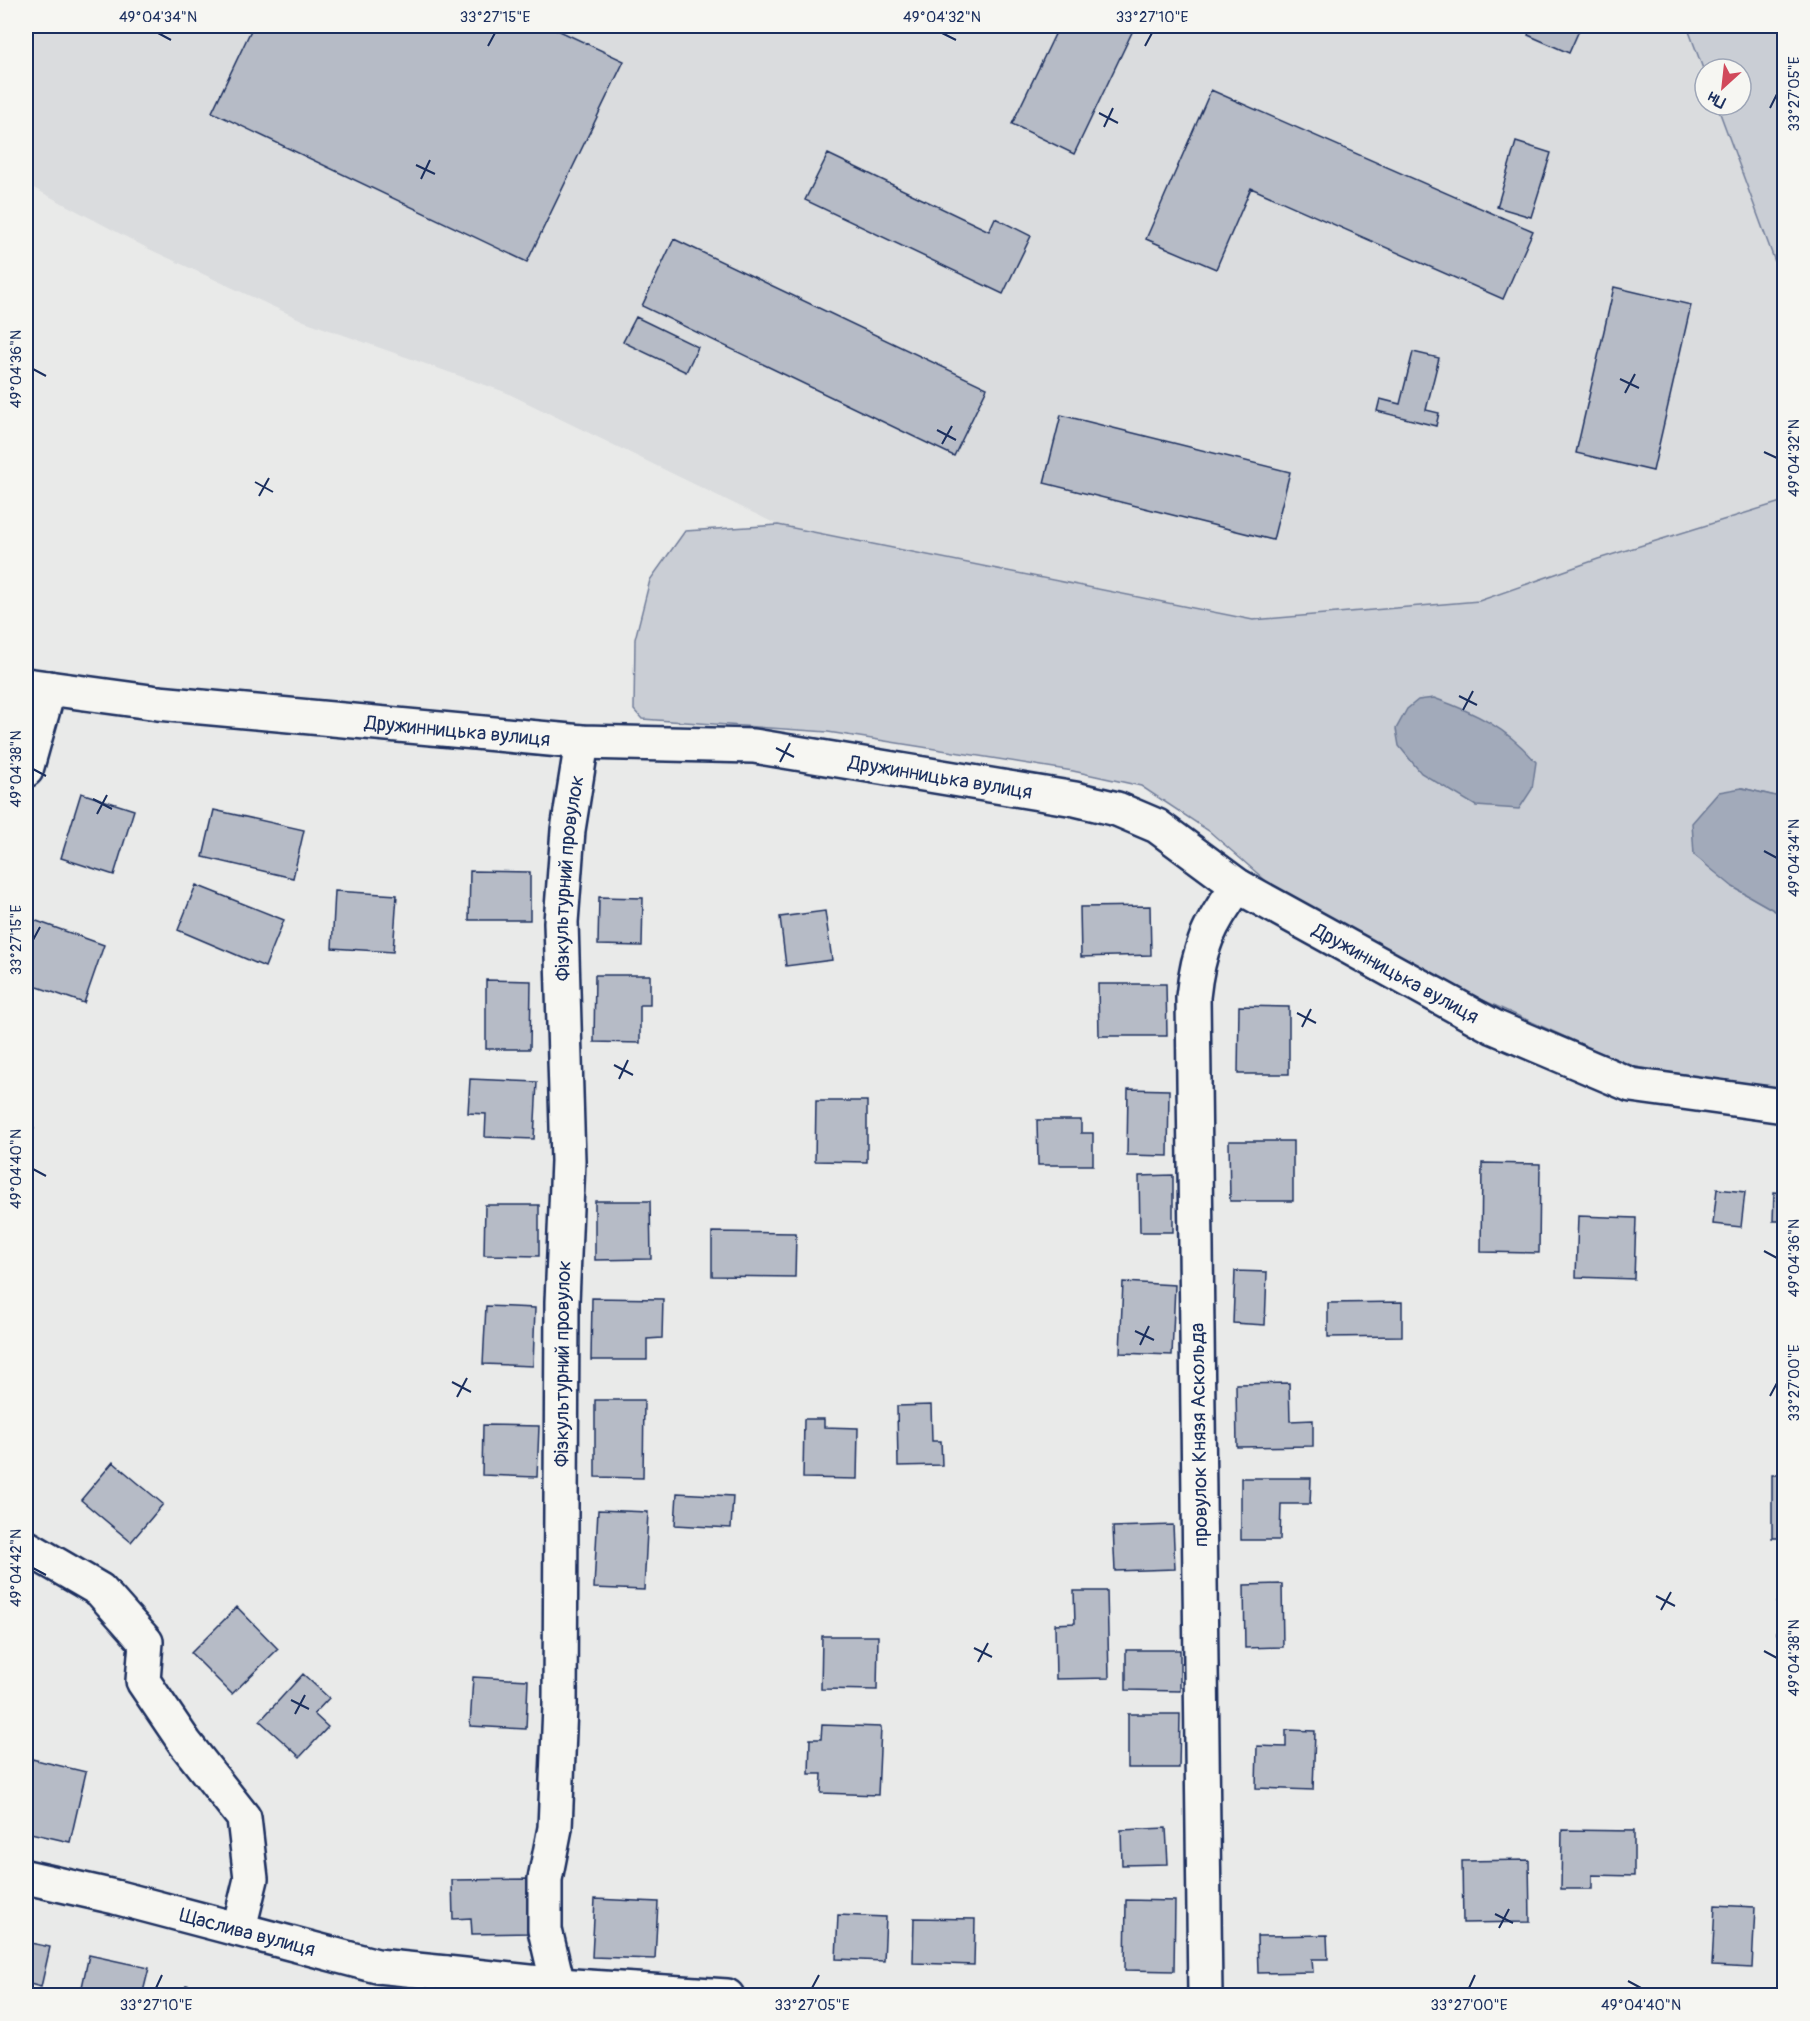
<svg xmlns="http://www.w3.org/2000/svg" width="1810" height="2021" viewBox="0 0 1810 2021" font-family="Pangolin,sans-serif">
<style>
.built{fill:#dadcde}
.green{fill:#caced5;stroke:#727e9a;stroke-width:1.5}
.water{fill:#a2aaba;stroke:#6c7995;stroke-width:1.5}
.building{fill:#b6bbc6;stroke:#1b2f5e;stroke-width:1.5}
.lines{fill:none;stroke-linecap:round;stroke-linejoin:round}
.minor-casing{stroke:#1b2f5e;stroke-width:38}
.minor{stroke:#f6f6f2;stroke-width:33}
.ticks{fill:none;stroke:#1b2f5e;stroke-width:2}
.labels{text-anchor:middle;dominant-baseline:central;stroke-width:4.5;stroke-linejoin:round;paint-order:stroke}
.street-label{font-size:20px;fill:#1b2f5e;stroke:#f6f6f2}
.neatline{fill:none;stroke:#1b2f5e;stroke-width:2}
.ticks-label{font-size:15px;text-anchor:middle;fill:#1b2f5e}
</style>
<rect width="100%" height="100%" fill="#e9eae9"/>
<filter id="ink" filterUnits="userSpaceOnUse"><feTurbulence type="fractalNoise" baseFrequency=".0167" numOctaves="2"/><feDisplacementMap in="SourceGraphic" scale="12" xChannelSelector="R" yChannelSelector="G"/><feConvolveMatrix kernelMatrix="1 2 1 2 8 2 1 2 1" color-interpolation-filters="sRGB"/></filter>
<g filter="url(#ink)">
<path class="built" d="M26,26H1687L1705,74V105H1717L1784,286V501L1598,559L1479,601L1253,620L778,525L505,392L304,321L149,249L26,184Z"/>
<path class="green" d="M1687,26H1784V286L1717,105H1741V69H1705V74Z
M1784,501V798L1742,788L1733,887L1784,916V1090L1630,1066L1447,984L1273,887L1209,831L1141,786L1073,771L828,732L642,719L634,710L635,639L650,580L685,531L778,525L1253,620L1479,601L1598,559Z"/>
<path class="water" d="M1434,698C1476,713 1507,728 1536,762L1532,789L1519,809L1476,806L1421,773L1399,746L1396,729L1407,709L1418,700Z
M1742,788L1784,798V916L1733,887L1694,855L1692,823L1719,792Z"/>
<path class="building" d="M253,26H549L624,61L527,262L212,112Z
M1059,26H1135L1074,154L1012,124Z
M1532,26H1581L1569,53L1528,35Z
M1211,90L1533,231L1503,299L1251,188L1216,269L1146,239Z
M1516,142L1551,153L1531,217L1497,207Z
M828,154L989,231L995,218L1031,236L1003,294L805,200Z
M674,239L987,388L954,456L642,306Z
M1614,287L1691,305L1653,471L1576,453Z
M636,317L698,347L686,372L623,342Z
M1413,352L1439,358L1426,410L1439,413L1436,426L1377,411L1380,399L1400,404Z
M1061,415L1290,472L1273,540L1044,483Z
M81,793L134,810L114,875L61,858Z
M214,810L304,830L293,878L203,857Z
M470,871L530,872V920H469Z
M196,885L284,920L265,967L178,930Z
M335,891L397,895L393,952L332,948Z
M599,897L643,898L642,946L598,945Z
M1150,906L1151,955L1081,957L1080,907Z
M825,911L832,960L786,966L780,917Z
M31,919L104,945L84,1003L26,983V934Z
M595,975H650V1005H640V1043L594,1042Z
M486,980L531,981L530,1049H486Z
M1098,984H1166L1167,1036H1099Z
M1239,1006L1289,1007V1074H1238Z
M470,1079L537,1082L534,1139L485,1137L486,1114L468,1113Z
M1128,1089L1169,1090L1168,1156L1127,1155Z
M816,1101H867V1162L815,1161Z
M1037,1120H1081V1133H1093V1165H1038Z
M26,1125L34,1128L26,1154Z
M1229,1141H1293V1201H1230Z
M1482,1163L1540,1164L1539,1253L1481,1252Z
M1173,1175V1232H1140L1139,1176Z
M1717,1189L1745,1192L1741,1227L1713,1224Z
M1774,1192L1784,1193V1221H1773Z
M595,1201H650L651,1259L595,1260Z
M485,1205H539V1256L484,1255Z
M1578,1216L1636,1218L1634,1279L1576,1277Z
M712,1232L796,1233L795,1277L712,1276Z
M1235,1271L1267,1272L1265,1325L1233,1323Z
M1123,1282L1175,1285L1172,1355L1120,1353Z
M592,1298L663,1299L662,1338L647,1339V1360H591Z
M1402,1302V1336L1328,1337V1303Z
M486,1306L535,1308L533,1366L483,1364Z
M1289,1383L1290,1421L1313,1420V1446L1237,1447L1236,1384Z
M595,1400H644L643,1478L595,1477Z
M931,1405L932,1441H941L942,1465L898,1466L897,1406Z
M804,1419H824V1427L858,1428L857,1479L803,1478Z
M483,1425L539,1426L537,1477L482,1475Z
M113,1462L163,1504L131,1542L81,1500Z
M1772,1475H1784V1538H1772Z
M1241,1478H1311L1310,1504H1281L1280,1540H1241Z
M677,1493L733,1496L731,1528L675,1525Z
M598,1510L648,1512L644,1590L594,1588Z
M1173,1525L1175,1569L1115,1571L1113,1527Z
M1282,1584L1283,1647L1245,1648L1244,1585Z
M1074,1591H1107L1109,1678L1056,1679L1055,1624L1075,1623Z
M1784,1602V1634H1777V1603Z
M237,1607L278,1649L232,1694L191,1653Z
M822,1636H878L877,1690L821,1689Z
M1126,1650H1180V1691L1126,1690Z
M303,1674L329,1698L314,1714L328,1727L300,1757L260,1721Z
M473,1677L528,1680L526,1729L470,1726Z
M1128,1714H1180L1179,1768H1128Z
M822,1725L881,1727L878,1795L821,1793L822,1774H809L810,1739H821Z
M1286,1730L1315,1731L1313,1790L1256,1788L1257,1746L1286,1747Z
M32,1759L86,1772L70,1842L26,1832V1789Z
M1166,1828L1168,1864L1122,1865L1121,1830Z
M1562,1830L1634,1831V1876L1592,1875V1889H1561Z
M1529,1860L1530,1922L1463,1923L1462,1861Z
M530,1879L531,1933L472,1934L471,1918L453,1919L452,1880Z
M595,1899L658,1902L655,1959L592,1957Z
M1126,1900L1175,1901L1174,1971L1125,1970Z
M1715,1905L1755,1907L1752,1968L1712,1966Z
M838,1915L886,1917L884,1961L836,1959Z
M914,1918L975,1919L974,1965L913,1963Z
M1327,1935L1328,1959H1312L1313,1972L1258,1973L1257,1936Z
M26,1942L50,1947L41,1987L26,1983Z
M89,1955L149,1968L142,1996H80Z
M186,1985L218,1993V1996H183Z"/>
<g class="lines">
<g class="minor-casing">
<g id="minor">
<path id="s1" d="M26,685L158,703L582,742L754,746L1075,799L1117,809L1157,826L1238,886L1494,1027L1631,1085L1784,1106"/>
<path d="M26,770L49,688"/>
<path d="M26,1547L100,1590L146,1642L143,1681L185,1743L244,1818L251,1879L239,1928"/>
<path id="s2" d="M26,1877L115,1897L377,1966L446,1973L460,1996"/>
<path d="M446,1973L558,1985L727,1996"/>
<path id="s3" d="M558,1985L545,1930V1879L555,1828L560,1706L562,1302L568,1161L561,922L568,830L582,742"/>
<path d="M1205,1996L1193,997C1198,949 1209,924 1238,886"/>
</g>
</g>
<use href="#minor" class="minor"/>
</g>
</g>
<path class="ticks" d="M158,33L171,40M942,33L956,40M488,46L495,33M1145,46L1152,33M1770,108L1777,94M1099,113L1118,123M1104,127L1113,108M416,165L435,174M421,179L430,160M33,369L46,376M1620,379L1639,388M1625,393L1635,374M937,430L956,440M942,444L952,426M1764,452L1777,458M255,482L273,492M259,496L269,478M1459,696L1477,705M1463,710L1473,691M776,748L794,757M780,762L790,743M33,769L46,776M93,799L112,809M97,814L107,795M1764,851L1777,858M33,940L40,927M1297,1013L1316,1023M1302,1027L1311,1009M614,1065L633,1075M619,1079L628,1060M33,1169L46,1176M1764,1251L1777,1258M1135,1331L1154,1340M1140,1345L1149,1326M452,1382L471,1392M1770,1396L1777,1383M457,1397L467,1378M33,1568L46,1575M1656,1596L1675,1606M1661,1610L1671,1592M974,1648L992,1657M1764,1651L1777,1658M978,1662L988,1643M291,1700L309,1709M295,1714L305,1695M1495,1914L1513,1923M1499,1928L1509,1909M1628,1981L1641,1988M156,1988L162,1975M812,1988L819,1975M1469,1988L1475,1975"/>
<g class="labels">
<g class="street-label">
<text stroke="none"><textPath href="#s1" startOffset="434">Дружинницька вулиця</textPath></text>
<text stroke="none"><textPath href="#s1" startOffset="920">Дружинницька вулиця</textPath></text>
<text stroke="none"><textPath href="#s3" startOffset="1110">Фізкультурний провулок</textPath></text>
<text stroke="none"><textPath href="#s1" startOffset="1424">Дружинницька вулиця</textPath></text>
<text stroke="none"><textPath href="#s3" startOffset="624">Фізкультурний провулок</textPath></text>
<text transform="translate(1199 1435) rotate(-91)">провулок Князя Аскольда</text>
<text stroke="none"><textPath href="#s2" startOffset="228">Щаслива вулиця</textPath></text>
</g>
</g>
<rect width="1810" height="2021" fill="none" stroke="#f6f6f2" stroke-width="66"/>
<g transform="translate(1723 87) rotate(207)"><circle r="28" fill="#f6f6f2" stroke="#9ea6b7" stroke-width="1.5"/>
<path d="M0-4.5L10 22L0 15L-10 22Z" fill="#d1495b"/>
<text y="-9" font-size="16" font-weight="bold" text-anchor="middle" fill="#1b2f5e">Пн</text>
</g>
<rect x="33" y="33" width="1744" height="1955" class="neatline"/>
<g class="ticks-label">
<text x="158" y="22">49°04'34"N</text>
<text x="495" y="22">33°27'15"E</text>
<text x="942" y="22">49°04'32"N</text>
<text x="1152" y="22">33°27'10"E</text>
<text transform="translate(1794 94) rotate(-90)" y="5">33°27'05"E</text>
<text transform="translate(16 369) rotate(-90)" y="5">49°04'36"N</text>
<text transform="translate(1794 458) rotate(-90)" y="5">49°04'32"N</text>
<text transform="translate(16 769) rotate(-90)" y="5">49°04'38"N</text>
<text transform="translate(1794 858) rotate(-90)" y="5">49°04'34"N</text>
<text transform="translate(16 940) rotate(-90)" y="5">33°27'15"E</text>
<text transform="translate(16 1169) rotate(-90)" y="5">49°04'40"N</text>
<text transform="translate(1794 1258) rotate(-90)" y="5">49°04'36"N</text>
<text transform="translate(1794 1383) rotate(-90)" y="5">33°27'00"E</text>
<text transform="translate(16 1568) rotate(-90)" y="5">49°04'42"N</text>
<text transform="translate(1794 1658) rotate(-90)" y="5">49°04'38"N</text>
<text x="156" y="2010">33°27'10"E</text>
<text x="812" y="2010">33°27'05"E</text>
<text x="1469" y="2010">33°27'00"E</text>
<text x="1641" y="2010">49°04'40"N</text>
</g>
</svg>
